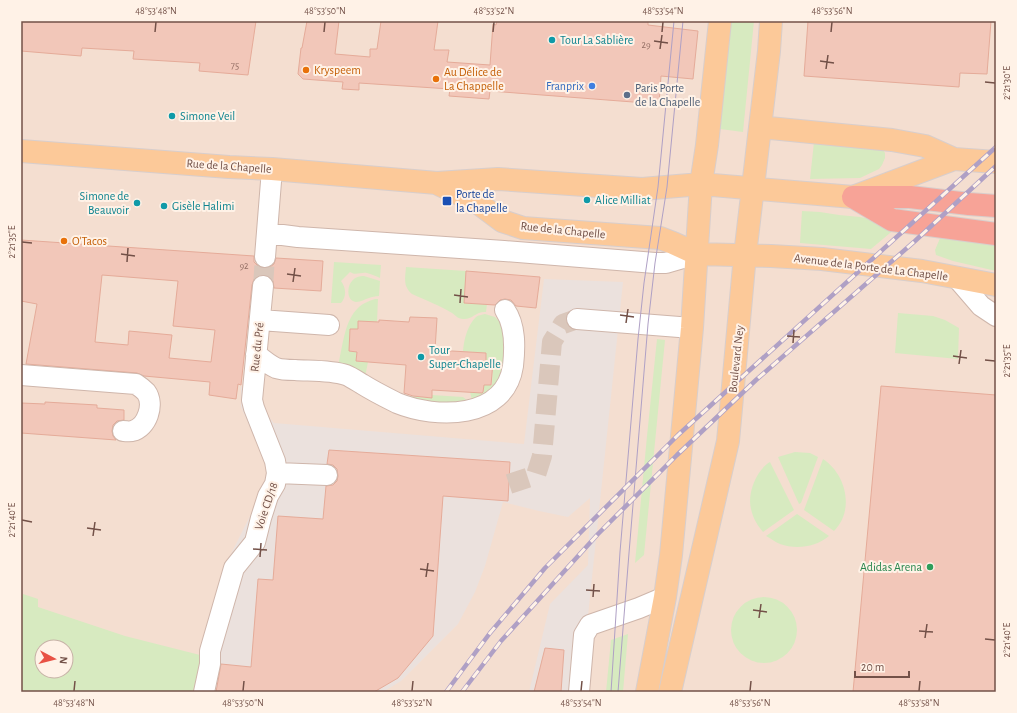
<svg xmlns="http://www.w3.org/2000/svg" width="1017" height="713" viewBox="0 0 1017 713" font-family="'Alegreya Sans',sans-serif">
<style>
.residential{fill:#f4ded0;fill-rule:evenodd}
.industrial{fill:#ebe1dd}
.green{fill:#d7eac0;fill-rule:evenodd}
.building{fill:#f2c7b9;stroke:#e5ab99;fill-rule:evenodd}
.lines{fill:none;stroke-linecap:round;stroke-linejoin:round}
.minor-tunnel{stroke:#dac7bb;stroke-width:20;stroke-dasharray:20 10;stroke-linecap:butt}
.minor-casing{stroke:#cfb6ab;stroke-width:22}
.major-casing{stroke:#d8cecc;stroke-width:24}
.highway-casing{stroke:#d8cecc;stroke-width:24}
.minor{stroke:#fff;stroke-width:20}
.major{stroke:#fcc999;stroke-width:22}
.highway{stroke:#f7a397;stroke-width:22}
.tram{stroke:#afa0c5;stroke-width:1}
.rail-casing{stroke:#afa0c5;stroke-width:4.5}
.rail{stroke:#fff2e7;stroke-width:3;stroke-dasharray:9;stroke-linecap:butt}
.ticks{fill:none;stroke:#735148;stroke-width:1.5}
.culture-dot{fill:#0f9aa8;stroke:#fff2e7;stroke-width:1.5}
.food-dot{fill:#e8710a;stroke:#fff2e7;stroke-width:1.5}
.shop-dot{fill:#3f7fe0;stroke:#fff2e7;stroke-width:1.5}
.service-dot{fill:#5c6f8a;stroke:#fff2e7;stroke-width:1.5}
.transit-dot{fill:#1a4fb4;stroke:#fff2e7;stroke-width:1.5}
.leisure-dot{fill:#2e9e5b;stroke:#fff2e7;stroke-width:1.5}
.labels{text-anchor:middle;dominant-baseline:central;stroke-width:4;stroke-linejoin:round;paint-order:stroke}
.number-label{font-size:10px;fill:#936e64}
.culture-label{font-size:12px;fill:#0d838f;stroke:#fff2e7;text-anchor:start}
.food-label{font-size:12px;fill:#c56008;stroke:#fff2e7;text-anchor:start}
.shop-label{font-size:12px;fill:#366cbe;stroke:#fff2e7;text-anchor:end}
.service-label{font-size:12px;fill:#4e5e75;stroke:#fff2e7;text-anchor:start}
.street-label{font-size:12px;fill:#735148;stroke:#fff2e7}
.transit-label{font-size:12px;fill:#164399;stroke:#fff2e7;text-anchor:start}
.leisure-label{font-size:12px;fill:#27864d;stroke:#fff2e7;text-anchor:end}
.neatline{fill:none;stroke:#735148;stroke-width:1.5}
.ticks-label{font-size:10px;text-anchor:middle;fill:#735148}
</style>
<rect width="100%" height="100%" fill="#fceee1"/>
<path class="residential" d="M21,21H996V692H21ZM42,647H66V671H42Z"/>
<path class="industrial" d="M544,279L623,282L580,692H529L550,604L588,565L590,498L568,517L539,511L503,502L485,566L475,592L458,624L401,681L383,692H195L203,661H199L227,562L260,496L268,468L241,407V386L274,423L524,444Z"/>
<path class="green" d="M731,21H754L743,132L720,129Z
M814,142L883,150L885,153V158L882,165L879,169L860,178L810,179Z
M802,211L820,212L839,215L860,217L880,221L896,228L871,249L800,243Z
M941,236L958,240L996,243V271L953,261L936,255L935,250Z
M334,262L381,265L380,278C376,276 371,274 367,273C360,272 356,276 350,272L341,281C346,288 347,296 341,303H331Z
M406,267L466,271L464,302L487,304L486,312C476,311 472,320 463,319C458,319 455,315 452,313C441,306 425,300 412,294C403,286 405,279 406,267Z
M364,276L380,281L379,296C375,296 372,297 369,298C365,299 361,302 356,302C346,301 347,286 352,281C355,277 360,276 364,276Z
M375,299H378L377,322L358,321V329H350L349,351L357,352L356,361L368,362L366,372L365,375L338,365L339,361C343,344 345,320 358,308C363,303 369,301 375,299Z
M898,313L933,316L945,320L959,328L958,359L895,353Z
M485,314L495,317L501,323L507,341L499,388L472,400L470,392L483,393L484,385H492L493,362L486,361V353L463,351C464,340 467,326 476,317C478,315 482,315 485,314Z
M657,339L665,340L644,555L635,563L647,436Z
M432,395L463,397L468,401V405L410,400L409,396L432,398Z
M795,452L810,453L818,457L801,503L799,504L778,457Z
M823,459C846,474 855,510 834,531L804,510Z
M770,462L794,510L763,532C757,525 753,518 751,509C747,494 756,470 770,462Z
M797,514L829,536C816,547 796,550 780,544C775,542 770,538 766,536Z
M23,594L38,599V607L125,636L200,655L199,660L203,662L195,692H21V600ZM42,647H66V671H42Z
M731 630a33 33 0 1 1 66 0a33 33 0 1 1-66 0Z
M628,634L623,692H606L611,640Z"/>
<path class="building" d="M21,21H256L248,75L199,71L200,63L133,59L134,51L82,48L81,56L21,51Z
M307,21H339L335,54L370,57V49H377L381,21H438L434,50H449L447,62L490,65L493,24L496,25L497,21H648V25L698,31L693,79L661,76L659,104L490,91L489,99L449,96L450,89L359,83V90L342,89L343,82L303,79L298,74L301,48H302Z
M808,21H991L987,74L960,73L959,87L804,76Z
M21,240L254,256V262L258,266L264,268L270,267L274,264L276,258L323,261L321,291L274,288L273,281L270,277L264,275H259L254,279L252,285L241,385L238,384L236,399L209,395L210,382L144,376L137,373L26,364L37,304L21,301ZM102,275L178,281L173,326L215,330L211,362L169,358L172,335L129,331L128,345L95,342Z
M466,271L540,277L536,308L516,306L511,300L505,299L500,300L495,305L464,303Z
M410,317L437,318L435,350L486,353V361L493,362L491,385H484L483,392L482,393L432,390V398L413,396L404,393L406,365L356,361L357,352L349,351L350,329H358V321L379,322V320L409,322Z
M881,386L996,395V692H853Z
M45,402L97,405V408L124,410V420L117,421L113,425L112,431L113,436L116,440L21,433V403L45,404Z
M329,450L510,462L508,501L443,496L433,636L398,678L374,692H216L221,664L251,667L258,579L273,580L278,516L323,519L326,486L333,485L337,481L338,476L337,469L333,465L327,464Z
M545,648L564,650L561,692H534Z"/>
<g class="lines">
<path class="minor-tunnel" d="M263,286L265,257
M509,484L536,475L542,456L552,342L563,324L577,319"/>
<g class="minor-casing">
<path id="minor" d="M267,233L298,237L504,251L655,263H666L697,254
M265,257L272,169
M956,277L981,306L996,316
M577,319L692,328
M260,320L329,325
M256,354C262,359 269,365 276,368C282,370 289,370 295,370C310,371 331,370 346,375C351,377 357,381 362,384C373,391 385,397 397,403C436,419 505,420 513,366C515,348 516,326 505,310
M21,375L136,384C139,386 143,389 146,392C155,404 147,428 132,431C130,432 126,431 123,431
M277,473L327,475
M204,692L210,664V651L234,568L255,542L261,518L268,496L275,484L277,473L275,461L254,408L252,400L263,286
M579,692L584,635L590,625L639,608L665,597"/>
</g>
<g class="major-casing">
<path id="major" d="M760,127L892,140L925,146L954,159L996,162
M21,151L229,167L272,169L437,183L498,179L642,189L701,184L853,197L954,159
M438,184L478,203L502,221L523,228L660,238L673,243L697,254L771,256L822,259L922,271L996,285
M647,692L665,597L671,555L692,328L701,184L707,145L720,21
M670,692L728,441L745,255L769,51L771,21"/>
</g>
<g class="highway-casing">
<path id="highway" d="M853,197L892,220L996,234
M854,197H910L969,204L996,206"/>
</g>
<use href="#minor" class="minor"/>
<use href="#major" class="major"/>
<use href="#highway" class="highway"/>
<path class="tram" d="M611,692L620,552L638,339L644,283L658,187L674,21
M618,692L629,553L648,324L655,263L667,187L683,21"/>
<g class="rail-casing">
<path id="rail" d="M446,692L490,633L545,568L678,435L996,147
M462,692L501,641L598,534L677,455L756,380L915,241L996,166"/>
</g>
<use href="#rail" class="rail"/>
</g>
<path class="ticks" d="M155,32L156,22M324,32L325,22M493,32L494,22M662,32L663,22M831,32L832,22M654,41L668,43M660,49L662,35M820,61L834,63M826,69L828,55M985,82L995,83M22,242L32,243M121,254L135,256M127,262L128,248M287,274L301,276M293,282L295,268M454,295L468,297M460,303L461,289M620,315L634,317M626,323L628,309M787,336L800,337M793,343L794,330M953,356L967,358M985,360L995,361M959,364L961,350M22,520L32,522M87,528L101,530M93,536L95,522M253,549L267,550M260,557L261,543M420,569L434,571M426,577L428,563M586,590L600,591M593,597L594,584M753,610L767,612M759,618L761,604M919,631L933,632M925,638L927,624M985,639L995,640M74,691L75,681M243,691L244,681M412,691L413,681M581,691L582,681M750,691L751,681M919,691L920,681"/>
<g class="culture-dot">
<circle cx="552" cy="40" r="4"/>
<circle cx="172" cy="116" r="4"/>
<circle cx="587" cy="200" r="4"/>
<circle cx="137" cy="203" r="4"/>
<circle cx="164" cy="206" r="4"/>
<circle cx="421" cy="357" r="4"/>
</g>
<g class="food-dot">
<circle cx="306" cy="70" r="4"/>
<circle cx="436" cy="79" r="4"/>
<circle cx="64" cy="241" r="4"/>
</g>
<circle class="shop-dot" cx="592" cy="86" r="4"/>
<circle class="service-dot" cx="627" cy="95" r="4"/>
<rect class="transit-dot" x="442" y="196" width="10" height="10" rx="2"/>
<circle class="leisure-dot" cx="930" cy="567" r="4"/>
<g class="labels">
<g class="number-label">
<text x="646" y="45">29</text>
<text x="235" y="66">75</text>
<text x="244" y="266">92</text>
</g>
<g class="culture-label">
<text x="560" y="40">Tour La Sablière</text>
<text x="180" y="116">Simone Veil</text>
<text x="129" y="196" text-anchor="end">Simone de<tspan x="129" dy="14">Beauvoir</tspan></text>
<text x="595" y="200">Alice Milliat</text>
<text x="172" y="206">Gisèle Halimi</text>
<text x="429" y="350">Tour<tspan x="429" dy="14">Super-Chapelle</tspan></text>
</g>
<g class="food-label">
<text x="314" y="70">Kryspeem</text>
<text x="444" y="72">Au Délice de<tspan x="444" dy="14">La Chappelle</tspan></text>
<text x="72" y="241">O'Tacos</text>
</g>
<g class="shop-label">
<text x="584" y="86">Franprix</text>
</g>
<g class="service-label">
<text x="635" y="88">Paris Porte<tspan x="635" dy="14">de la Chapelle</tspan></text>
</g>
<g class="street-label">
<text transform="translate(229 166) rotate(4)">Rue de la Chapelle</text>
<text transform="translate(563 230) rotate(6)">Rue de la Chapelle</text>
<text transform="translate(871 267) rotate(7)">Avenue de la Porte de La Chapelle</text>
<text transform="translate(257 347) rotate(-84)">Rue du Pré</text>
<text transform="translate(736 359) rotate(-84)">Boulevard Ney</text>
<text transform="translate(266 506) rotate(-71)">Voie CD/18</text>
</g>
<g class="transit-label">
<text x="456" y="194">Porte de<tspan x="456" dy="14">la Chapelle</tspan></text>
</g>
<g class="leisure-label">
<text x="922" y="567">Adidas Arena</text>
</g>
</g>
<rect width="1017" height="713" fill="none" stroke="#fff2e7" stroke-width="44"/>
<g transform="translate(54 659) rotate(97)"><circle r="19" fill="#fff2e7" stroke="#c7b2a7"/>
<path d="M0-3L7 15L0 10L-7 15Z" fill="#e85245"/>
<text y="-6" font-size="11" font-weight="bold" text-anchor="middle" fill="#735148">N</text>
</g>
<path d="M855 671v6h54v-6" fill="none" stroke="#735148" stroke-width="2"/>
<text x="861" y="671" font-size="12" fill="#735148" stroke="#fff2e7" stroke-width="3" paint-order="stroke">20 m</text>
<rect x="22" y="22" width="973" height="669" class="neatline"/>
<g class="ticks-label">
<text x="156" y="14">48°53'48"N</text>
<text x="325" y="14">48°53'50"N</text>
<text x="494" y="14">48°53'52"N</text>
<text x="663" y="14">48°53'54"N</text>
<text x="832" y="14">48°53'56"N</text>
<text transform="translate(1006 83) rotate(-90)" y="4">2°21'30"E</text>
<text transform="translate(11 242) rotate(-90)" y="4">2°21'35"E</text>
<text transform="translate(1006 361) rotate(-90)" y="4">2°21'35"E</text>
<text transform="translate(11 520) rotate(-90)" y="4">2°21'40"E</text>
<text transform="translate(1006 640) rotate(-90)" y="4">2°21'40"E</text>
<text x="74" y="706">48°53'48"N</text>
<text x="243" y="706">48°53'50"N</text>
<text x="412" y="706">48°53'52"N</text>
<text x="581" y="706">48°53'54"N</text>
<text x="750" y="706">48°53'56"N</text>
<text x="919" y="706">48°53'58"N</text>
</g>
</svg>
